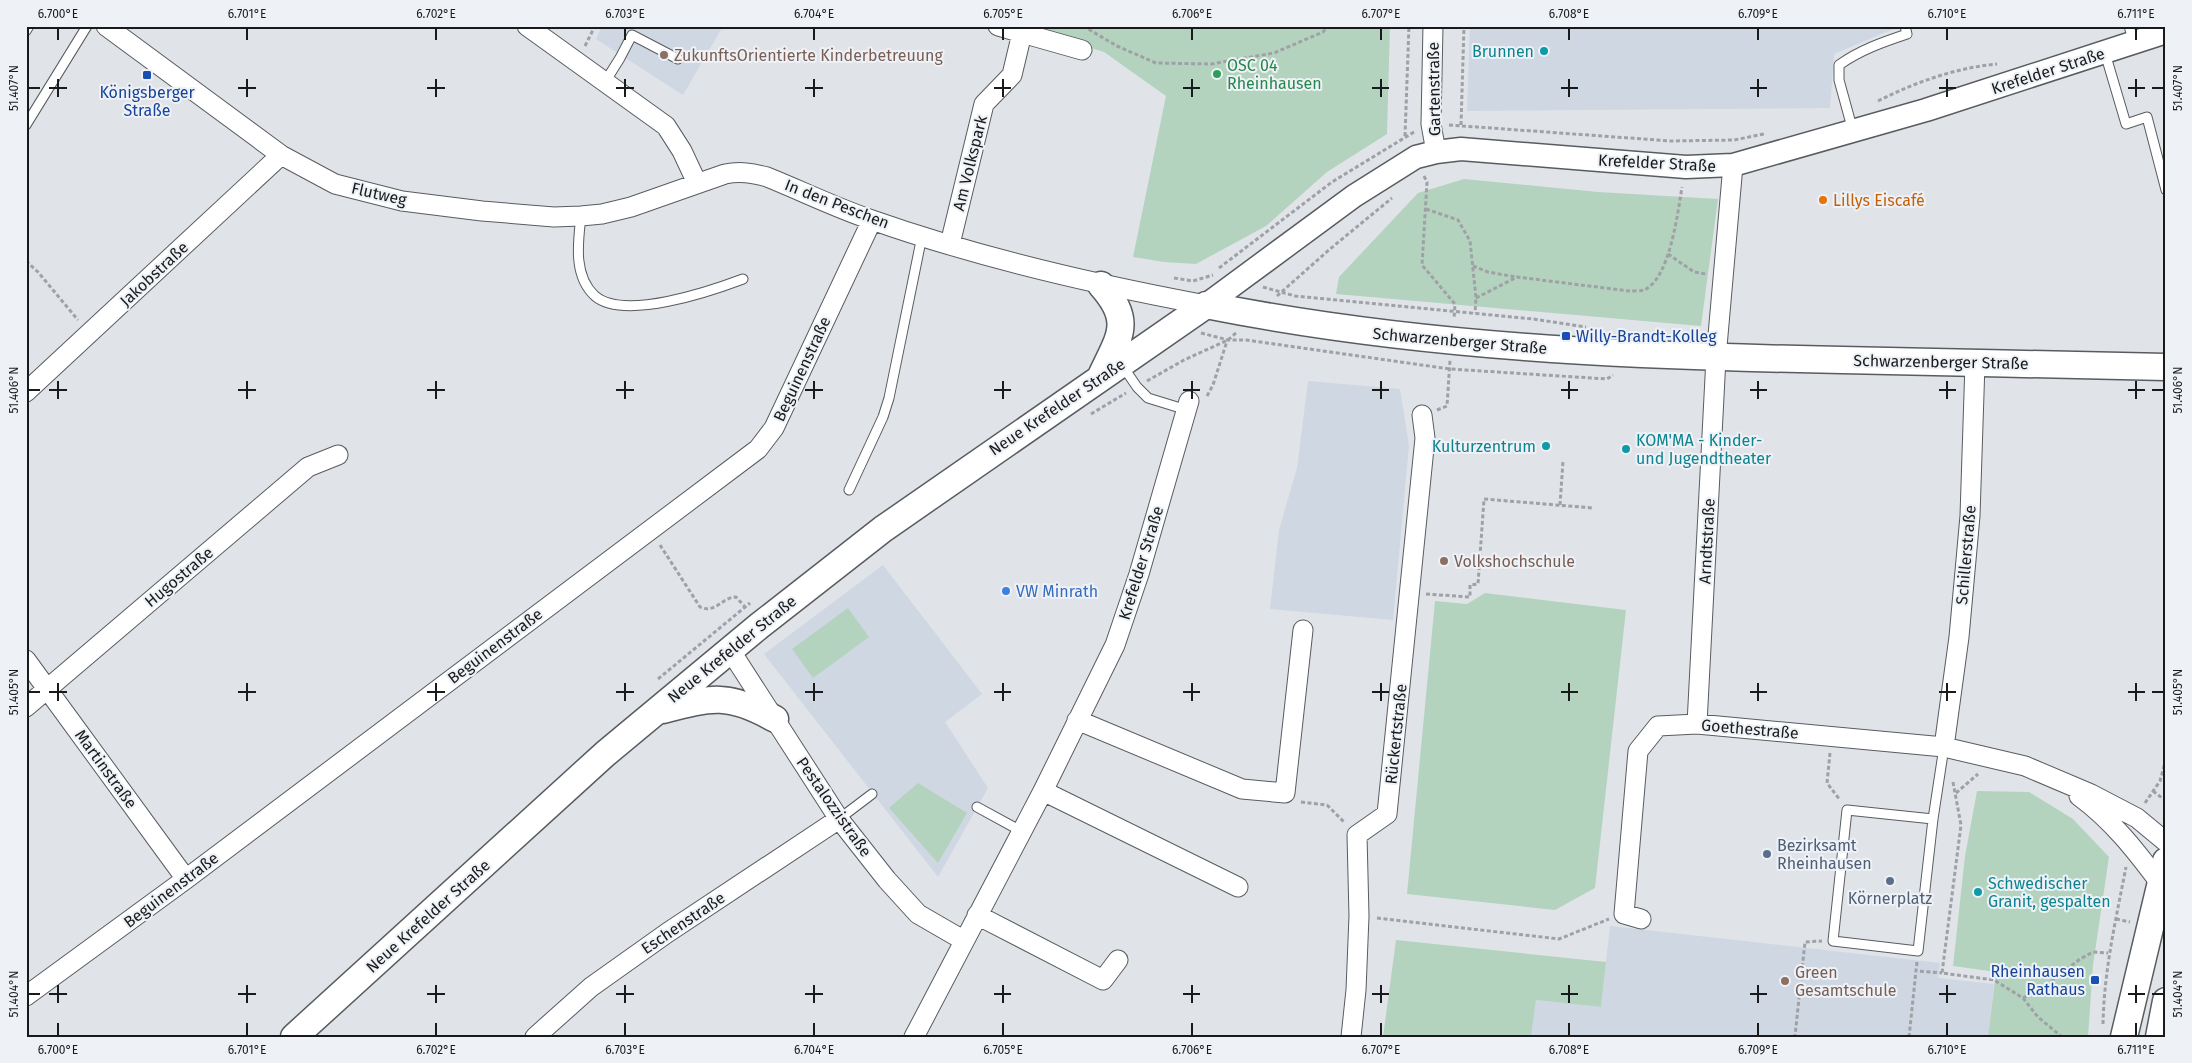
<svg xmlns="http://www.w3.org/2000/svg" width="2192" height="1063" viewBox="0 0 2192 1063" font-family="'Fira Sans',sans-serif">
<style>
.built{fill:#ced7e2}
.green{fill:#b4d3be}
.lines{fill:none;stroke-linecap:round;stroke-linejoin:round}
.service-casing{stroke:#585c60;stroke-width:11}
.minor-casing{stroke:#585c60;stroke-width:21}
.tertiary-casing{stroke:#585c60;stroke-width:25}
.secondary-casing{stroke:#585c60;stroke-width:29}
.path{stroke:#9ea1a5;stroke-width:3;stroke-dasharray:4 2.5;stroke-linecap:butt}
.service{stroke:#fff;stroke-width:9}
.minor{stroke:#fff;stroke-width:19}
.tertiary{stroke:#fff;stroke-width:22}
.secondary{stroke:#fff;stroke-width:26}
.ticks{fill:none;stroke:#191a1c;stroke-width:2}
.culture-dot{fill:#0f9aa8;stroke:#eef2f6;stroke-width:2}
.education-dot{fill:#8d6e63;stroke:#eef2f6;stroke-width:2}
.leisure-dot{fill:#2e9e5b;stroke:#eef2f6;stroke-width:2}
.transit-dot{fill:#1a4fb4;stroke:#eef2f6;stroke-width:2}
.food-dot{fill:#e8710a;stroke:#eef2f6;stroke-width:2}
.shop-dot{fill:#3f7fe0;stroke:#eef2f6;stroke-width:2}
.service-dot{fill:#5c6f8a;stroke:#eef2f6;stroke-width:2}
.labels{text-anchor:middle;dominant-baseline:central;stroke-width:4;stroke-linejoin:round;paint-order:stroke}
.culture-label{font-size:16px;fill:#0d838f;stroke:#eef2f6;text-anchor:end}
.education-label{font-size:16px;fill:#785e54;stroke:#eef2f6;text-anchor:start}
.leisure-label{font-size:16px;fill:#27864d;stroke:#eef2f6;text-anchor:start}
.street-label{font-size:16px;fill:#191a1c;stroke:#eef2f6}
.transit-label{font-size:16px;fill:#164399;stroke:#eef2f6}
.food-label{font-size:16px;fill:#c56008;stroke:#eef2f6;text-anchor:start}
.shop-label{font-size:16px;fill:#366cbe;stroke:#eef2f6;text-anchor:start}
.service-label{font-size:16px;fill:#4e5e75;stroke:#eef2f6;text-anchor:start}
.neatline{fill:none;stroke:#191a1c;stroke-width:2}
.ticks-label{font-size:12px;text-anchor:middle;fill:#191a1c}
</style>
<rect width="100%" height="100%" fill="#e0e4e9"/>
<path class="built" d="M602,26H723L683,95L596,39Z
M1470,26H1893V29L1834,54L1830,108L1467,111Z
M1308,381L1400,389L1409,446L1393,620L1270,609L1279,530L1297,468Z
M883,565L982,694L945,722L988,788L938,877L764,654Z
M1610,926L1940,963L1938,978L1994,984L1988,1037H1531L1536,1000L1601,1007Z"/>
<path class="green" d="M1018,26H1390L1387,134L1327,172L1266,226L1196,264L1164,262L1133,257L1166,96L1104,52Z
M1464,179L1598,192L1718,199L1701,326L1336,294L1339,277L1418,193Z
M1485,593L1626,610L1595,888L1555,910L1407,894L1435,601L1467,604Z
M848,608L869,637L813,678L792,649Z
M918,783L967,813L938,863L889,808Z
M1977,791L2029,792L2073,819L2109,857L2093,965L2088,1037H1988L1996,972L1953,966L1965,856Z
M1396,940L1606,962L1601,1007L1536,1000L1531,1037H1383Z"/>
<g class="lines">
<g class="service-casing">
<path id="service" d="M2129,26L2134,43
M26,31L29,26
M2105,53L2126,124L2147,117L2166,190
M605,82L620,58L632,35L678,59
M26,125L87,26
M1853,131L1839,80V65C1860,50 1883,42 1907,34L1905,26
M581,216C578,242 573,276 595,296C624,321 711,291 743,279
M1122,365L1137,387L1148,398L1187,410
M849,490L883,417L889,398L922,236
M977,807L1021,831
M839,819L872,794
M1933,819L1847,810L1833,941L1918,951L1933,819L1944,747"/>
</g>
<g class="minor-casing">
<path id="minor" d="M106,26L281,155L335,184L402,201L482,211L554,217L581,216L602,214L631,207L725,174C740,171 752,173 767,177C802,191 836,208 872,220C980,258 1093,284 1206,305
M527,26L666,126L682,151L697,183
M998,26L1022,33
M1433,26L1431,124L1436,152
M950,244L984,104L1012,75L1022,33L1082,50
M26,392L281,155
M730,650L839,819L887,880L918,914L963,940
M26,660L186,879
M26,707L308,467L338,455
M1077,720L1242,789L1285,793L1303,630
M1697,724L1716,358L1733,165
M1944,747L1959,637L1970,516L1975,363
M1043,791L1238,887
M2079,796C2112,820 2136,851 2160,883L2166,886
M977,915L1103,980L1118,960
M1641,919L1624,914L1638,751L1658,726L1697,724L1944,747L2025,766L2091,794L2137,818L2166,842
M26,996L186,879L758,449L774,428L872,220
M535,1037L591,987L667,933L839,819
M914,1037L1043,791L1115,645L1139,574L1189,401
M1351,1037L1356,990L1359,916L1357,835L1387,814L1425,438L1422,415"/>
</g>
<g class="tertiary-casing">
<path id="tertiary" d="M1206,305L1354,196L1416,157L1436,152L1461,149L1686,167L1733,165L1926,110L2166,32"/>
</g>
<g class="secondary-casing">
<path id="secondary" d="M1101,376C1119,337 1134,322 1101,285
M663,710C712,697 729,693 775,719
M294,1037L605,754L759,626L883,529L1206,305C1417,347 1627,356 1842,360C1950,362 2058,365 2166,367
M2124,1037L2166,861
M2159,1037L2166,1001"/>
</g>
<path class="path" d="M1083,26L1117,46L1156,63L1211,64L1274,53L1323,32L1328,26
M585,46L595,26
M1878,101C1916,82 1955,68 1997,64
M1449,125L1671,141L1734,140L1764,134
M1461,125L1464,26
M1405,136L1409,26
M1424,176L1427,182L1422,265L1455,304L1454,319
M1426,209L1458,220L1470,241L1476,298L1475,313
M1668,254L1694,272L1706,274
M26,261L38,272L78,320
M1473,266L1488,272L1516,277
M1219,268L1332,182L1414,132
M1174,278L1193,281L1213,275
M1263,287L1295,296L1533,319L1586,327
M1277,296L1330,249L1392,198
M1476,298L1517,277L1629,291C1633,291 1640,291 1644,290C1670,279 1678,211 1682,187
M1201,333L1228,340H1246L1450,369L1607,379L1613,375
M1147,381L1184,360L1228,340L1237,332
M1207,396L1213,385L1227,341
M1437,410L1447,406L1450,360
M1091,414L1126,393
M1560,505L1563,461
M660,545L700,607C716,614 722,597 736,597L746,608
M1426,594L1470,597V585L1478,584L1484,499L1593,508
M658,679L750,603
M1830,753L1827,783L1840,800
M1953,782L1961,825L1942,973L1994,980L2023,998L2047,985L2080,959L2093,952L2108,953
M2153,791L2166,801
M1956,793L1978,774
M1301,802L1327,805L1344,822
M2145,803L2160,781L2166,759
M1377,918L1559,939L1609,919
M2116,919L2130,922
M1917,962L1916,971L1942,973
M2023,998L2038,1017L2062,1037
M2103,1024C2104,970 2116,919 2126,867
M1797,1037L1795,1036L1805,942L1822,941
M1909,1037L1916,971"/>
<use href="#service" class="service"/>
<use href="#minor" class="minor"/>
<use href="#tertiary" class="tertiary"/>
<use href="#secondary" class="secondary"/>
</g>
<path class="ticks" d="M58,28V40M247,28V40M436,28V40M625,28V40M814,28V40M1003,28V40M1192,28V40M1381,28V40M1569,28V40M1758,28V40M1947,28V40M2136,28V40M58,79V97M247,79V97M436,79V97M625,79V97M814,79V97M1003,79V97M1192,79V97M1381,79V97M1569,79V97M1758,79V97M1947,79V97M2136,79V97M28,88H40M49,88H67M238,88H256M427,88H445M616,88H634M805,88H823M994,88H1011M1183,88H1200M1372,88H1389M1561,88H1578M1750,88H1767M1939,88H1956M2128,88H2145M2152,88H2164M58,381V399M247,381V399M436,381V399M625,381V399M814,381V399M1003,381V399M1192,381V399M1381,381V399M1569,381V399M1758,381V399M1947,381V399M2136,381V399M28,390H40M49,390H67M238,390H256M427,390H445M616,390H634M805,390H823M994,390H1011M1183,390H1200M1372,390H1389M1561,390H1578M1750,390H1767M1939,390H1956M2128,390H2145M2152,390H2164M58,683V701M247,683V701M436,683V701M625,683V701M814,683V701M1003,683V701M1192,683V701M1381,683V701M1569,683V701M1758,683V701M1947,683V701M2136,683V701M28,692H40M49,692H67M238,692H256M427,692H445M616,692H634M805,692H823M994,692H1011M1183,692H1200M1372,692H1389M1561,692H1578M1750,692H1767M1939,692H1956M2128,692H2145M2152,692H2164M58,985V1003M247,985V1003M436,985V1003M625,985V1003M814,985V1003M1003,985V1003M1192,985V1003M1381,985V1003M1569,985V1003M1758,985V1003M1947,985V1003M2136,985V1003M28,994H40M49,994H67M238,994H256M427,994H445M616,994H634M805,994H823M994,994H1011M1183,994H1200M1372,994H1389M1561,994H1578M1750,994H1767M1939,994H1956M2128,994H2145M2152,994H2164M58,1023V1036M247,1023V1036M436,1023V1036M625,1023V1036M814,1023V1036M1003,1023V1036M1192,1023V1036M1381,1023V1036M1569,1023V1036M1758,1023V1036M1947,1023V1036M2136,1023V1036"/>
<g class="culture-dot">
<circle cx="1544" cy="51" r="5"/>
<circle cx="1546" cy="446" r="5"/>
<circle cx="1626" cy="449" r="5"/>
<circle cx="1978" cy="892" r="5"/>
</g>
<g class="education-dot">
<circle cx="664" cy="55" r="5"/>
<circle cx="1444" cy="561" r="5"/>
<circle cx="1785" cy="981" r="5"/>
</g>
<circle class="leisure-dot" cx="1217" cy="74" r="5"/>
<g class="transit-dot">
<rect x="142" y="70" width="10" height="10" rx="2.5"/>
<rect x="1561" y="331" width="10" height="10" rx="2.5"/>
<rect x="2090" y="975" width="10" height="10" rx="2.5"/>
</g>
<circle class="food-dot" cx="1823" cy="200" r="5"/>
<circle class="shop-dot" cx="1006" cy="591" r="5"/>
<g class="service-dot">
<circle cx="1767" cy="854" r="5"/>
<circle cx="1890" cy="881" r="5"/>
</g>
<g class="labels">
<g class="culture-label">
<text x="1534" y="51">Brunnen</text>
<text x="1636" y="440" text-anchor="start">KOM'MA - Kinder-<tspan x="1636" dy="18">und Jugendtheater</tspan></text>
<text x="1536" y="446">Kulturzentrum</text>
<text x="1988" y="883" text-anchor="start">Schwedischer<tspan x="1988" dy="18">Granit, gespalten</tspan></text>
</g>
<g class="education-label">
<text x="674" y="55">ZukunftsOrientierte Kinderbetreuung</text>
<text x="1454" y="561">Volkshochschule</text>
<text x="1795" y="972">Green<tspan x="1795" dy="18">Gesamtschule</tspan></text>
</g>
<g class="leisure-label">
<text x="1227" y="65">OSC 04<tspan x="1227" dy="18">Rheinhausen</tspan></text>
</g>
<g class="street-label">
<text transform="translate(2048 71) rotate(-18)">Krefelder Straße</text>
<text transform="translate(1434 89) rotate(-91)">Gartenstraße</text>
<text transform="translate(970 163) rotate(-76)">Am Volkspark</text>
<text transform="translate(1657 163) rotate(3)">Krefelder Straße</text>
<text transform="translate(379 194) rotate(13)">Flutweg</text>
<text transform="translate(837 204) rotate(21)">In den Peschen</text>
<text transform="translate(154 274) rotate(-43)">Jakobstraße</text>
<text transform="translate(1460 341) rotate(5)">Schwarzenberger Straße</text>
<text transform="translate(1941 362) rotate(1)">Schwarzenberger Straße</text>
<text transform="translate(802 369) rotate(-65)">Beguinenstraße</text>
<text transform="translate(1057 407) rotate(-34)">Neue Krefelder Straße</text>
<text transform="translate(1707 541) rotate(-87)">Arndtstraße</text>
<text transform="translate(1966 555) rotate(-85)">Schillerstraße</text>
<text transform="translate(1141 563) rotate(-73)">Krefelder Straße</text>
<text transform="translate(179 577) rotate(-40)">Hugostraße</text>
<text transform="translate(495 646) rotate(-37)">Beguinenstraße</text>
<text transform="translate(732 649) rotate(-39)">Neue Krefelder Straße</text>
<text transform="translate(1750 729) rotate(5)">Goethestraße</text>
<text transform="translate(1396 734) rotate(-84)">Rückertstraße</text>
<text transform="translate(106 769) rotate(54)">Martinstraße</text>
<text transform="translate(834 807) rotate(55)">Pestalozzistraße</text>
<text transform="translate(171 890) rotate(-37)">Beguinenstraße</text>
<text transform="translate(428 916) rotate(-42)">Neue Krefelder Straße</text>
<text transform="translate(683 923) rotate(-34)">Eschenstraße</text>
</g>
<g class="transit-label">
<text x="147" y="92">Königsberger<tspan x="147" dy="18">Straße</tspan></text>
<text x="1576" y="336" text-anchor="start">Willy-Brandt-Kolleg</text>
<text x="2085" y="971" text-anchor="end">Rheinhausen<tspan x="2085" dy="18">Rathaus</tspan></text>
</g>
<g class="food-label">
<text x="1833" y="200">Lillys Eiscafé</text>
</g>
<g class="shop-label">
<text x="1016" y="591">VW Minrath</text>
</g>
<g class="service-label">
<text x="1777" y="845">Bezirksamt<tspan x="1777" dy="18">Rheinhausen</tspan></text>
<text x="1890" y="898" text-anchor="middle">Körnerplatz</text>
</g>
</g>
<rect width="2192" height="1063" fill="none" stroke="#eef2f6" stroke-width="55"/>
<rect x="28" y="28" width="2136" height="1008" class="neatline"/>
<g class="ticks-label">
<text x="58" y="18">6.700°E</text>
<text x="247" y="18">6.701°E</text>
<text x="436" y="18">6.702°E</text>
<text x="625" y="18">6.703°E</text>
<text x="814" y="18">6.704°E</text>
<text x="1003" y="18">6.705°E</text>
<text x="1192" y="18">6.706°E</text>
<text x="1381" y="18">6.707°E</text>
<text x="1569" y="18">6.708°E</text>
<text x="1758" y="18">6.709°E</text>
<text x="1947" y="18">6.710°E</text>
<text x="2136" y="18">6.711°E</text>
<text transform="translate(14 88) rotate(-90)" y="4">51.407°N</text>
<text transform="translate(2178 88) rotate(-90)" y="4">51.407°N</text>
<text transform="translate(14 390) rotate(-90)" y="4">51.406°N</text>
<text transform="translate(2178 390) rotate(-90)" y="4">51.406°N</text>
<text transform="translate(14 692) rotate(-90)" y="4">51.405°N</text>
<text transform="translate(2178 692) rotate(-90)" y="4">51.405°N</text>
<text transform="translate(14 994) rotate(-90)" y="4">51.404°N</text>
<text transform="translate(2178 994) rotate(-90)" y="4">51.404°N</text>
<text x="58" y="1054">6.700°E</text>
<text x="247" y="1054">6.701°E</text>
<text x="436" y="1054">6.702°E</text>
<text x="625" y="1054">6.703°E</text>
<text x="814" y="1054">6.704°E</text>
<text x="1003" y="1054">6.705°E</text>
<text x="1192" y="1054">6.706°E</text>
<text x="1381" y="1054">6.707°E</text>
<text x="1569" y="1054">6.708°E</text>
<text x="1758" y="1054">6.709°E</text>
<text x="1947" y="1054">6.710°E</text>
<text x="2136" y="1054">6.711°E</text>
</g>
</svg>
